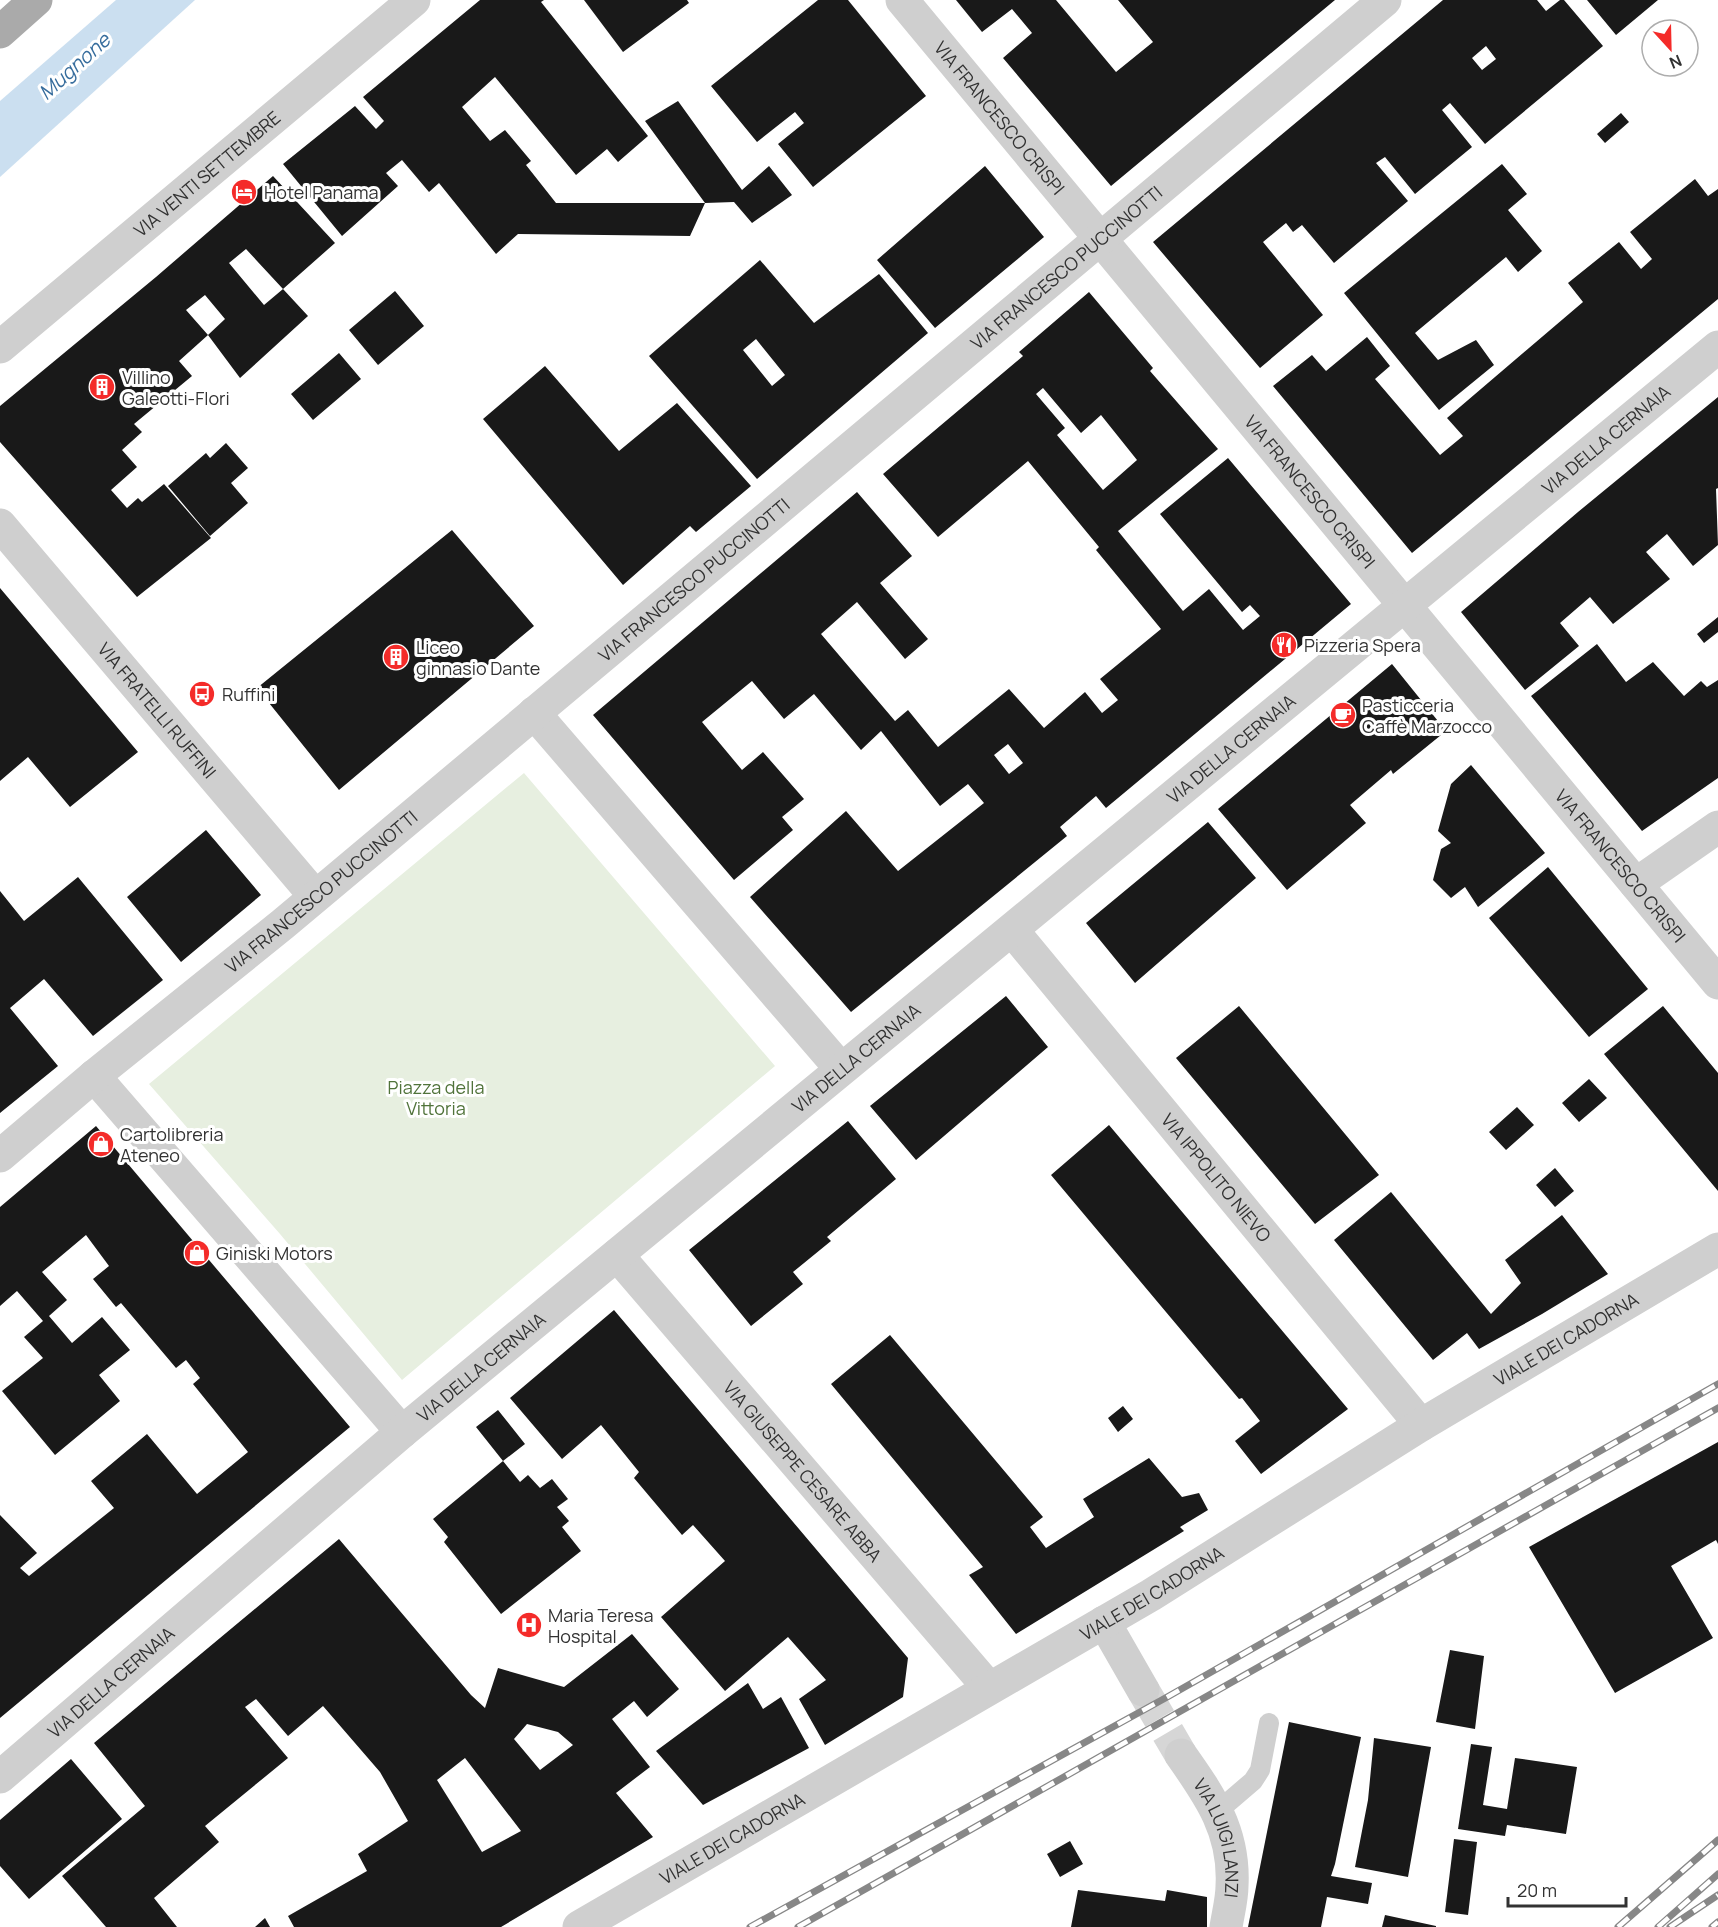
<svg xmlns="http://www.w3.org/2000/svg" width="1718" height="1927" viewBox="0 0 1718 1927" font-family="Manrope,sans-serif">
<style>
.green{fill:#e7efe0}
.water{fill:#cbdff0}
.building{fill:#191919;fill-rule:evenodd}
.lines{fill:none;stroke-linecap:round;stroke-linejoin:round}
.minor-tunnel{stroke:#d6d6d6;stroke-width:33;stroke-dasharray:33 16;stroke-linecap:butt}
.service{stroke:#cfcfcf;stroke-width:20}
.minor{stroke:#cfcfcf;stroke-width:33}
.primary{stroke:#aaa;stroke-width:33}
.rail-casing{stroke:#878787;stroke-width:7}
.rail{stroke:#fff;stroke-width:4.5;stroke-dasharray:14;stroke-linecap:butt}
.labels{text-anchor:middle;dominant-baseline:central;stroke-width:6;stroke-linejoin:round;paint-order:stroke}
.street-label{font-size:18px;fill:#323232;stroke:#fff}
.poi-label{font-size:18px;fill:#323232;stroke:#fff;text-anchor:start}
.park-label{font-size:18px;fill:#50733a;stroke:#fff}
.water-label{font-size:20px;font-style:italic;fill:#376d9d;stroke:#fff}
</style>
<rect width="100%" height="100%" fill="#fff"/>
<path class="green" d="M524,773L775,1066L402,1380L280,1234L149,1084Z"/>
<path class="water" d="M116,0H195L0,177V101Z"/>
<path class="building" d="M480,0H544L541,2L648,136L618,162L607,149L576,175L495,77L462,107L490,141L505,130L531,161L526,165L556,203H705L645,121L678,101L742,190L769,166L792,195L752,223L734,202L705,203L690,236L518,234L496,254L439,183L429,192L402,160L386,173L398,186L342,236L283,164L355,106L376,129L384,121L363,97Z
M584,0H687L689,3L623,52Z
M818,0H848L926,96L813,187L778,144L804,123L795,112L757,142L711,86Z
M956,0H1056L1116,72L1153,42L1118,0H1335L1111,186L1003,58L1032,33L1012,9L982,32Z
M1443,0H1537L1546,11L1560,0H1564L1603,46L1485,144L1450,103L1442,110L1472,147L1415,194L1385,157L1376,163L1408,201L1334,263L1302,225L1293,232L1286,223L1263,242L1323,315L1260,368L1153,242ZM1486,46L1496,59L1482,70L1472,58Z
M1587,0H1658L1616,35Z
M1621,113L1629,122L1605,143L1597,134Z
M1502,164L1527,194L1508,210L1542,251L1518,272L1506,257L1415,333L1438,360L1476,340L1494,365L1439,410L1344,293Z
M985,166L1044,237L935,328L877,260Z
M273,176L335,243L283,289L246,249L229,263L264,305L283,289L308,316L240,378L208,335L179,361L192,376L134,424L142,432L122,450L137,467L111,490L127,508L138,498L142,502L164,484L211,538L137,597L0,442V406L156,277ZM205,295L225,319L208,335L186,310Z
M1695,179L1708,196L1718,189V299L1412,553L1273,386L1312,355L1326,371L1367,337L1390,366L1375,379L1440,455L1463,436L1447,418L1583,302L1568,283L1619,242L1641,269L1652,259L1630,232Z
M760,260L814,323L879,274L928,333L757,479L649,356ZM756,339L785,375L772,386L743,350Z
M395,291L424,326L378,365L349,330Z
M1089,292L1153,368L1150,371L1218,449L1118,531L1183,611L1209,589L1243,630L1260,616L1250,605L1242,612L1160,514L1228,458L1351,604L1106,808L1096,796L1060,827L1067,836L851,1012L750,897L846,811L898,871L984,803L968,784L940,806L881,731L861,750L814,694L784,719L752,681L702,722L742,770L763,752L804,799L782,817L793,830L734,880L593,715L857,492L912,556L880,583L928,639L905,659L857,602L821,634L895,721L908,710L938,747L1009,689L1044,728L1085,692L1102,713L1118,700L1100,679L1161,629L1096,550L1099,547L1028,461L938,537L883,474L1023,356L1019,352ZM1043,388L1081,433L1101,415L1137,460L1103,490L1057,435L1065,428L1036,394ZM1008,744L1023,763L1009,774L994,755Z
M339,353L361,379L313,420L291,394Z
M545,366L619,451L677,403L751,486L696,532L690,526L623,585L483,419Z
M1718,397V488L1716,489L1718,545L1693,566L1667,534L1646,552L1670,579L1613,624L1590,597L1560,623L1579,646L1525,690L1461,612L1578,512Z
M226,443L248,468L231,483L248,503L210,536L168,486L206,453L210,458Z
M452,530L534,626L339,790L257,688Z
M0,588L138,752L70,807L28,757L0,781Z
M1718,617V632L1704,643L1697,634Z
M1597,644L1626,682L1653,662L1684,696L1701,681L1707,687L1718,680V778L1642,831L1531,696Z
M1392,664L1446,731L1393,774L1391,770L1350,805L1366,823L1287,890L1218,809Z
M1471,765L1545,853L1478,907L1465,887L1451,898L1433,880L1441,849L1451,843L1438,831L1451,784Z
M1208,822L1256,878L1135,983L1086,923Z
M206,830L261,895L181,962L127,897Z
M1548,867L1648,989L1589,1037L1489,918Z
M78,877L163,980L93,1036L44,979L10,1008L58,1066L0,1113V891L24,921Z
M1006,996L1048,1047L916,1160L870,1106Z
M1239,1006L1379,1175L1315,1224L1176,1058Z
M1663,1006L1718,1073V1191L1604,1054Z
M1589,1079L1607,1098L1579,1122L1562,1103Z
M1517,1107L1534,1125L1506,1150L1489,1132Z
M848,1121L896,1179L827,1237L831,1241L793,1272L803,1284L751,1326L689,1250Z
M1109,1125L1348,1409L1261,1474L1235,1441L1260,1421L1242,1398L1239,1399L1051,1175Z
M96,1126L350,1427L0,1718V1515L37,1553L20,1568L29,1576L114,1508L91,1481L147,1434L197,1494L248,1452L193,1384L200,1378L186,1360L176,1368L121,1303L116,1307L93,1279L109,1266L86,1235L42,1272L67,1300L49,1316L72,1343L102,1317L130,1350L99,1375L120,1401L55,1455L2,1391L43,1358L24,1337L43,1321L17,1291L0,1306V1207Z
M1555,1168L1574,1191L1555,1207L1536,1185Z
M1391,1192L1491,1314L1521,1283L1505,1260L1562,1215L1608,1274L1542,1314L1479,1349L1467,1333L1433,1360L1334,1240Z
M614,1310L908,1658L903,1697L825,1745L799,1699L826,1680L788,1637L725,1691L661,1617L725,1561L693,1525L682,1535L634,1478L639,1472L601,1425L562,1459L510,1398Z
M890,1335L1043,1517L1030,1527L1046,1548L1094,1517L1083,1499L1149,1458L1182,1497L1199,1493L1208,1510L1180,1527L1184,1531L1016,1634L969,1575L983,1567L831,1384Z
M1123,1406L1133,1419L1118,1432L1108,1418Z
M498,1410L525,1444L503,1461L476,1427Z
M1718,1442V1544L1716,1540L1671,1566L1713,1638L1615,1693L1529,1547Z
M503,1461L520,1482L528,1475L540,1488L552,1479L568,1499L557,1507L569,1521L562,1527L581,1551L501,1614L444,1542L448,1537L433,1519Z
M339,1539L471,1695L485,1708L498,1668L564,1687L632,1634L679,1689L647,1717L634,1701L612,1719L650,1767L616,1793L653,1837L501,1927H294L288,1916L367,1871L358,1854L408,1821L380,1772L323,1706L288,1736L256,1699L245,1707L288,1758L205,1826L219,1842L154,1898L177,1927H106L62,1876L145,1806L94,1743ZM527,1724L558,1732L573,1745L540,1770L514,1739ZM465,1758L521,1831L482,1852L437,1780Z
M1450,1650L1484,1656L1475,1729L1436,1722Z
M748,1683L763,1709L781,1697L809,1748L703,1805L656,1751Z
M1289,1722L1361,1737L1335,1864L1331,1876L1372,1883L1368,1904L1327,1897L1321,1927H1248Z
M1374,1738L1431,1747L1408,1877L1355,1867L1368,1800Z
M1471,1744L1492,1747L1483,1805L1507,1809L1515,1758L1577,1767L1566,1834L1507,1825L1505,1836L1458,1829Z
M71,1759L122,1819L29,1899L0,1866V1820Z
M1454,1839L1477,1842L1468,1915L1445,1912Z
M1070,1841L1083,1864L1060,1877L1047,1854Z
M1078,1890L1165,1901L1167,1890L1207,1897V1927H1071Z
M1385,1915L1436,1926V1927H1382Z
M265,1918L270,1927H255Z"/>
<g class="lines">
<path class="minor-tunnel" d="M1143,1690L1181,1755"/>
<path class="service" d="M1218,1811L1253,1781L1260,1770L1269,1723"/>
<g class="minor">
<path id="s1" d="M902,0L1718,983"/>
<path id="s2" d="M0,347L414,0"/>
<path id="s3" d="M0,525L315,896"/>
<path d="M534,713L841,1069"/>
<path d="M1636,884L1718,827"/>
<path id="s4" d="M1012,930L1421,1425"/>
<path d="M94,1076L402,1432"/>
<path id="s5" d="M0,1156L94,1076L283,924L1385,0"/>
<path id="s6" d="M617,1255L989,1688"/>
<path d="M1104,1622L1143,1690"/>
<path id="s7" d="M1181,1755C1210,1796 1235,1832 1232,1886C1232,1899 1228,1914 1226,1927"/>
<path id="s8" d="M0,1777L402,1432L1718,347"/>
<path id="s9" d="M579,1927L1151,1595L1421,1425L1718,1249"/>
</g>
<path class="primary" d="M0,32L36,0"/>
<g class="rail-casing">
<path id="rail" d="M750,1927L1169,1696L1718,1384
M798,1927L1718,1408
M1618,1927L1718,1840
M1658,1927L1718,1874
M1670,1927L1718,1895
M1712,1927L1718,1922"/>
</g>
<use href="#rail" class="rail"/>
</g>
<defs>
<g id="hotel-disc" transform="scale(1.35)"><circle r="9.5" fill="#f42b29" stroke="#fff"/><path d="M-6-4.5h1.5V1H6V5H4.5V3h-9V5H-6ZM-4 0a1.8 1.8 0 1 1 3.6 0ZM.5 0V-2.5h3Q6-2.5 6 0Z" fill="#fff"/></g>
<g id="building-disc" transform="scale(1.35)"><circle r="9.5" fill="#f42b29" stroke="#fff"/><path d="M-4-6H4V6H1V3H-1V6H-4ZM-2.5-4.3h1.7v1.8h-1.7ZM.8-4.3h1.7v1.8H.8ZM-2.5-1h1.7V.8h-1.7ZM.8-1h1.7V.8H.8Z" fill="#fff"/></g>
<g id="restaurant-disc" transform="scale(1.35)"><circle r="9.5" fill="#f42b29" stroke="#fff"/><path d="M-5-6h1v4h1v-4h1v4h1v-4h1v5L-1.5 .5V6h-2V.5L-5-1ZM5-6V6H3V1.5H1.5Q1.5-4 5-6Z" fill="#fff"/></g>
<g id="bus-disc" transform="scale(1.35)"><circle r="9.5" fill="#f42b29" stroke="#fff"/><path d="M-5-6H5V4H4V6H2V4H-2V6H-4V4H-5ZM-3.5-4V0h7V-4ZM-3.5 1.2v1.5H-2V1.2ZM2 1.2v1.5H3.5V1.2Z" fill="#fff"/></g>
<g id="cafe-disc" transform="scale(1.35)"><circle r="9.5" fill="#f42b29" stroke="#fff"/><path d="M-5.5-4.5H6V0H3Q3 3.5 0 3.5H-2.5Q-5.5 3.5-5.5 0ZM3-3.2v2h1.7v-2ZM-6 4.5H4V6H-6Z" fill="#fff"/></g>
<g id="shop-disc" transform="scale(1.35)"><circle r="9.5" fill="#f42b29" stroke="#fff"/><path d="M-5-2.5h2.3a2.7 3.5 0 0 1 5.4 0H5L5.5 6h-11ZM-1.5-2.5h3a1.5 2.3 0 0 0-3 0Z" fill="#fff"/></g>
<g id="hospital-disc" transform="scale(1.35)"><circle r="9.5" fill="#f42b29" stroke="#fff"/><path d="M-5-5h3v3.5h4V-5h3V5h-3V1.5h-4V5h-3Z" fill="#fff"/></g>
</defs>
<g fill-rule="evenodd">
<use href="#hotel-disc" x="244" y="192"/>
<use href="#building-disc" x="102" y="387"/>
<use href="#restaurant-disc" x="1284" y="645"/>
<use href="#building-disc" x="396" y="657"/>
<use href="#bus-disc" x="202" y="694"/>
<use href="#cafe-disc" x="1343" y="715"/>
<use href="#shop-disc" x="101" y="1144"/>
<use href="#shop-disc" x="197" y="1253"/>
<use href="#hospital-disc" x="529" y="1625"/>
</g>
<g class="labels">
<g class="street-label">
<text stroke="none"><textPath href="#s1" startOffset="153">VIA FRANCESCO CRISPI</textPath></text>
<text stroke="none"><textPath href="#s2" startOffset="270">VIA VENTI SETTEMBRE</textPath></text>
<text stroke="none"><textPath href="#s5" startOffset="1388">VIA FRANCESCO PUCCINOTTI</textPath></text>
<text stroke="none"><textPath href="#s8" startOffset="2090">VIA DELLA CERNAIA</textPath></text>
<text stroke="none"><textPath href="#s1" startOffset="639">VIA FRANCESCO CRISPI</textPath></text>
<text stroke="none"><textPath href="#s5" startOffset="902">VIA FRANCESCO PUCCINOTTI</textPath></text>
<text stroke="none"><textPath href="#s3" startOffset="243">VIA FRATELLI RUFFINI</textPath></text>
<text stroke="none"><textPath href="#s8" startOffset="1604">VIA DELLA CERNAIA</textPath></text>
<text stroke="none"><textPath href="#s1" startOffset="1125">VIA FRANCESCO CRISPI</textPath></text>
<text stroke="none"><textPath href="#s5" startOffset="416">VIA FRANCESCO PUCCINOTTI</textPath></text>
<text stroke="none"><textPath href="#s8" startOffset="1118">VIA DELLA CERNAIA</textPath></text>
<text stroke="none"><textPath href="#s4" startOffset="321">VIA IPPOLITO NIEVO</textPath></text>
<text stroke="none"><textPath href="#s9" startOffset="1149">VIALE DEI CADORNA</textPath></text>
<text stroke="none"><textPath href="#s8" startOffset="632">VIA DELLA CERNAIA</textPath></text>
<text stroke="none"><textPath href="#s6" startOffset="285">VIA GIUSEPPE CESARE ABBA</textPath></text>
<text stroke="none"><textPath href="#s9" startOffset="663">VIALE DEI CADORNA</textPath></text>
<text stroke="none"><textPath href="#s8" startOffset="146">VIA DELLA CERNAIA</textPath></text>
<text stroke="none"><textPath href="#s9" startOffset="177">VIALE DEI CADORNA</textPath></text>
<text stroke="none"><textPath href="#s7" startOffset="93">VIA LUIGI LANZI</textPath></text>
</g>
<g class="poi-label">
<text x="264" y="192">Hotel Panama</text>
<text x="122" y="377">Villino<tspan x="122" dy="21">Galeotti-Flori</tspan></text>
<text x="1304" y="645">Pizzeria Spera</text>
<text x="416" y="647">Liceo<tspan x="416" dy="21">ginnasio Dante</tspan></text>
<text x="222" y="694">Ruffini</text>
<text x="1362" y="705">Pasticceria<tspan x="1362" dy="21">Caffè Marzocco</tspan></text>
<text x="120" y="1134">Cartolibreria<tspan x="120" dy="21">Ateneo</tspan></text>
<text x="216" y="1253">Giniski Motors</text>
<text x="548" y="1615">Maria Teresa<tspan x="548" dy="21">Hospital</tspan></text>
</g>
<g class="park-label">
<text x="436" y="1087">Piazza della<tspan x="436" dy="21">Vittoria</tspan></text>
</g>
<g class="water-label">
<text transform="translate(74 66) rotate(-42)">Mugnone</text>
</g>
</g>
<g transform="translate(1670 48) rotate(158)"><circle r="28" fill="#ffffff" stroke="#adadad" stroke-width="1.5"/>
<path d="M0-4.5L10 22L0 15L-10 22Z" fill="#f42b29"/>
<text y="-9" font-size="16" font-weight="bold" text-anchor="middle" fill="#323232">N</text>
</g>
<path d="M1508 1897v9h118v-9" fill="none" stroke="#323232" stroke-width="3"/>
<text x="1517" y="1897" font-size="18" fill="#323232" stroke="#ffffff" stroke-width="4.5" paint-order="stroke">20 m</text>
</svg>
